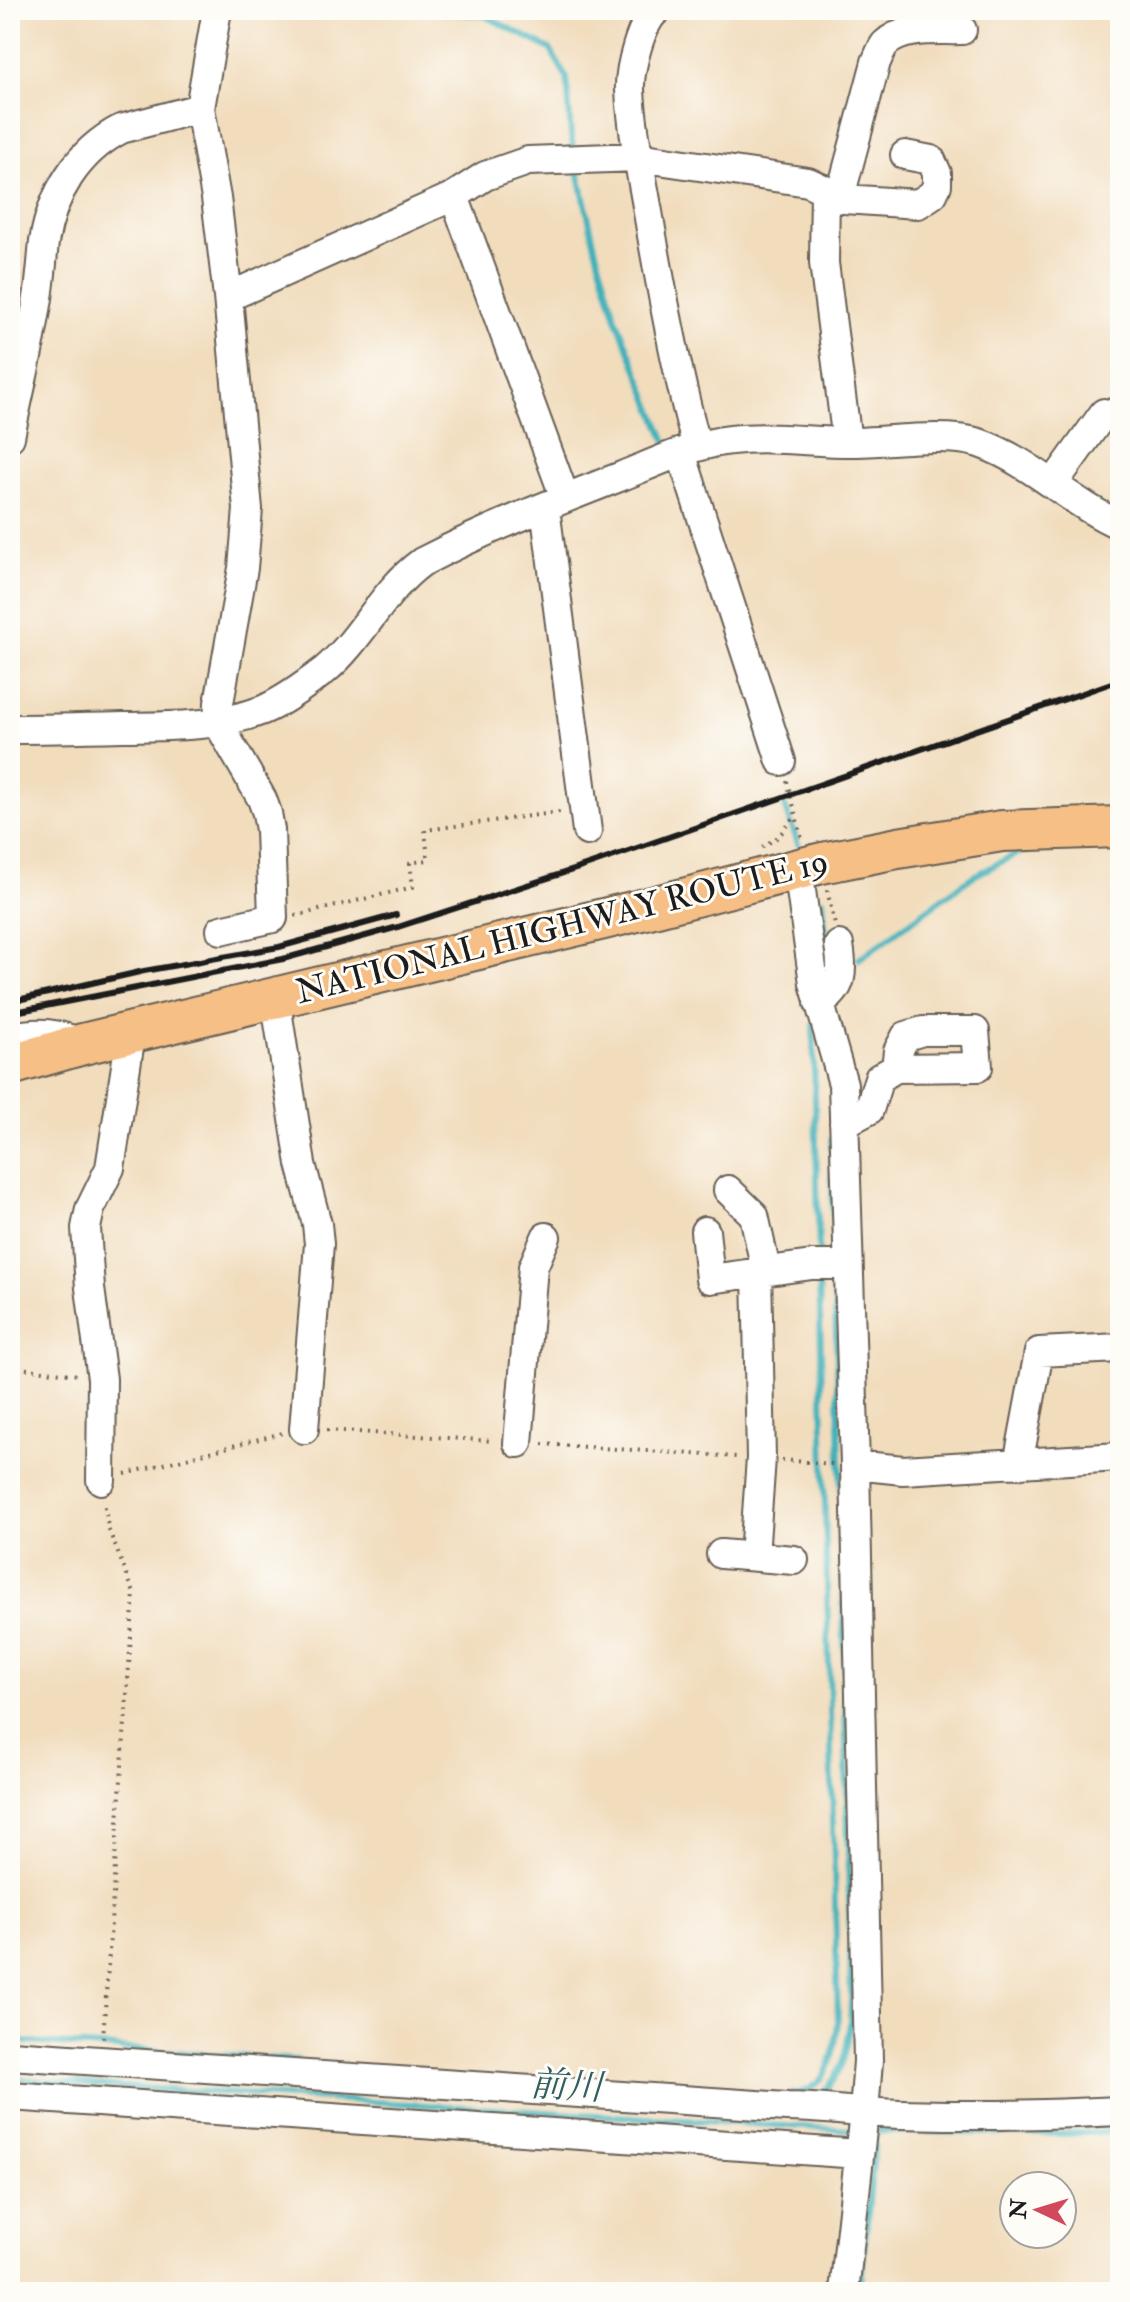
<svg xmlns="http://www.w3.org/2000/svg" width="1130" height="2302" viewBox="0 0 1130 2302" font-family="'IM FELL Double Pica','Noto Serif JP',serif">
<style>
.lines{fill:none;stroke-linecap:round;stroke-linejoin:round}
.stream{stroke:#41b1b9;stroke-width:6}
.minor-casing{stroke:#675f54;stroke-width:32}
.highway-casing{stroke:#675f54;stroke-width:44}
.path{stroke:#675f54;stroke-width:4;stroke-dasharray:2 6;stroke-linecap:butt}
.minor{stroke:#fff;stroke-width:28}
.highway{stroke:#f5bf86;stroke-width:40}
.rail{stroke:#1c1c1c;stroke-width:6}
.labels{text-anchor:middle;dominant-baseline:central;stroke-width:6;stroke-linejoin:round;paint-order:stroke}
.street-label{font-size:34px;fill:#1c1c1c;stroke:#fdfcf7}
.water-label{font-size:36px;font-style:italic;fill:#2d5f63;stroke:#fdfcf7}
</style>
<rect width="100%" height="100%" fill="#fdfcf7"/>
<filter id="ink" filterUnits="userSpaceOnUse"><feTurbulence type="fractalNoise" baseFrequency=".0125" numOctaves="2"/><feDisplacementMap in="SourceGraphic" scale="16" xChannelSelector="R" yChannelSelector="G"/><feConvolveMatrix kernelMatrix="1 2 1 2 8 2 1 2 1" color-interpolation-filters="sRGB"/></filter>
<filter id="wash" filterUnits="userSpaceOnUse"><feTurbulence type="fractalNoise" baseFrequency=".006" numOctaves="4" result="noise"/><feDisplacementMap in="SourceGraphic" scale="32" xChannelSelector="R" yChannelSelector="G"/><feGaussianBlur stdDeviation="1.8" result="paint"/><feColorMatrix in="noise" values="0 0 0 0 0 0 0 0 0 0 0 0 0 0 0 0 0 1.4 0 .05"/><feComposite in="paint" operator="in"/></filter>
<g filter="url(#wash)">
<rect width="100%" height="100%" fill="#f1dcbc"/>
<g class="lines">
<path class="stream" d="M420,10L485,16L550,49L567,78L571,136L574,151
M577,166L596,251L616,318L666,442
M785,806L798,844
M823,900L827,948
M859,959L972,877L1022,851L1041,849
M813,1025L819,1258
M831,1139L834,1255
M10,2041L297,2060
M10,2078L106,2086L853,2130
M791,2094C829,2092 835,2051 838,2021L819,1273
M817,2098C848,2072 850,2036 851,1999L841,1489L834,1271
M868,2131L1064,2134L1120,2131
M860,2292L876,2131"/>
</g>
</g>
<g filter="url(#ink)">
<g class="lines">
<g class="minor-casing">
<path id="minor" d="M217,10L200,108L216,198L228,297L248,509L243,568L219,703L218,723L262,799L267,813L270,830L273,918L221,930
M657,10C641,21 629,70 630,90C632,130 641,172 648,212C661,290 676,370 697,447
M825,189L824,263L847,442
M835,193L844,182L876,62C879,56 881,49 885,44C903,26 939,31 962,30
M454,196L565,498
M228,297L454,196L485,176L528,161L638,157L808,182L844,199L918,204L933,194L937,185V173L931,160L905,155
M10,437C19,391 31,345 38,298C41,279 42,261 44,242C52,194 77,152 121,129L200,108
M681,453L781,761
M1053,484L1104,413
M545,508L587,831
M10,729C49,729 87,728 126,727C173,726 219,727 263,710C284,701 307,684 325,670C362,639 382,591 422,562C486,529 555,502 622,476C657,462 693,444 731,440C773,435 816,443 858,442C892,441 948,433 979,443C1031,461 1070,503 1120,525
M798,869L814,983L843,1084L855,1465L868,2061L864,2112L844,2292
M275,997L301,1164L317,1224L319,1244L304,1429
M819,1003C844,990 843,970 839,945
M10,1037C40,1031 54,1033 82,1043
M844,1123L869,1110L879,1078L896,1068L978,1067L975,1031H923L906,1036L898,1051L896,1068
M728,1190L754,1215L766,1270
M705,1231L710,1279L812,1265H848
M518,1443L533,1267L546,1237
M1018,1464L1039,1352L1120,1348
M855,1465L903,1470L1120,1457
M101,1480L102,1379L90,1288L86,1228L90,1209L110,1168L129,1047L126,1034
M721,1554L794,1560
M754,1556L761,1458L757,1271
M10,2055L787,2107C818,2107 848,2112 879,2113C959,2117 1040,2115 1120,2111
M10,2096L859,2154"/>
</g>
<g class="highway-casing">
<path id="highway" d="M10,1065L83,1044L645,909L822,863L898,848L1002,831L1120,827"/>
</g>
<path class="path" d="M787,781L802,839
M762,847L778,837L796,816
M827,890L835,925
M295,916L413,887L410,863L428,860L425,830L560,812
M10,1367L79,1375
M327,1430L494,1441
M542,1444L737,1457
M782,1460L833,1464
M125,1474L282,1433
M103,2038L134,1593L108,1528L104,1501"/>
<use href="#minor" class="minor"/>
<use href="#highway" class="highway"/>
<path class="rail" d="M22,999L144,971L279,947L396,915
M10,1013L283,959L398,927L591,864L1120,680"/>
</g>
</g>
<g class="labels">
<g class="street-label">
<text transform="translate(562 927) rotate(-14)">NATIONAL HIGHWAY ROUTE 19</text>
</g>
<g class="water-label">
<text transform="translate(566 2086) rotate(3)">前川</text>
</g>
</g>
<rect width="1130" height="2302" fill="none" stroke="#fdfcf7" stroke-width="40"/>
<g transform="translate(1038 2210) rotate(274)"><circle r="38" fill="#fdfcf7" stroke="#a3a29f" stroke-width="2"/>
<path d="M0-6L14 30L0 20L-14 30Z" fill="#d1495b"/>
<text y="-12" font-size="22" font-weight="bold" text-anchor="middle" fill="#1c1c1c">N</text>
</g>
</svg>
